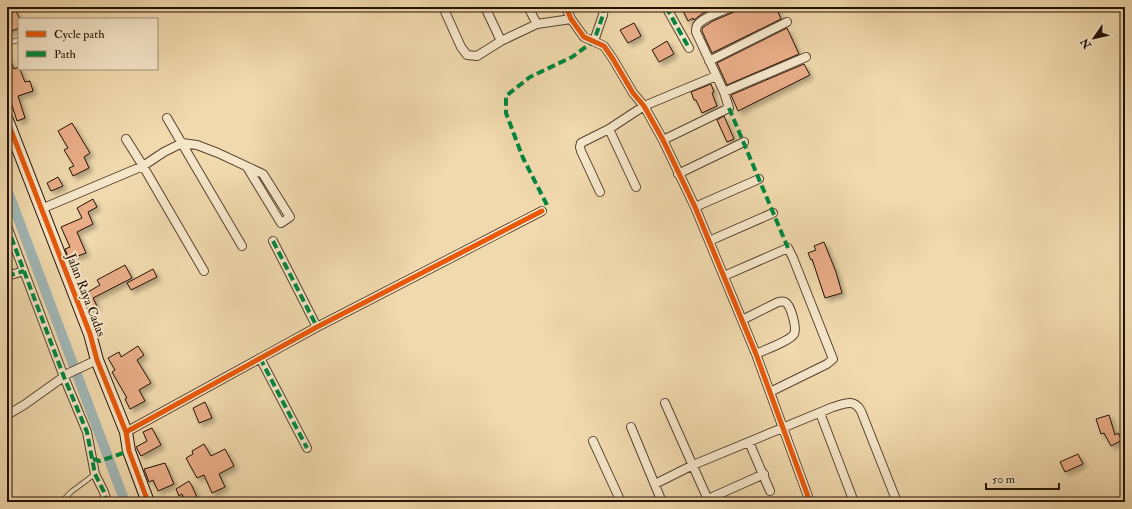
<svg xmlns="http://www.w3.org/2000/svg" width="1132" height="509" viewBox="0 0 1132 509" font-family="'IM FELL Double Pica',serif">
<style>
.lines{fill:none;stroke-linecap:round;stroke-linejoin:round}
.canal{stroke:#a1b7b7;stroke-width:10}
.building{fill:#e9ad87;stroke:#241103;filter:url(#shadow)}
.lane-casing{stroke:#57432e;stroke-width:5.5}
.street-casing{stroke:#57432e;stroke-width:10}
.secondary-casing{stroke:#241103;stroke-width:14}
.lane{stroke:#f5e6ca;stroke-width:4}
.street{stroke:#f5e6ca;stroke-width:8}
.secondary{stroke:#f5e6ca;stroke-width:12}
.quiet{stroke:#00873e;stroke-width:4;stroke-dasharray:8 4;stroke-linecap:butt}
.cycleway-casing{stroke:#f5e6ca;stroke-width:8}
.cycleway{stroke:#e8590c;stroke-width:5}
.labels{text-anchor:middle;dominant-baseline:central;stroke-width:4;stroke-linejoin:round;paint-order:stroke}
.street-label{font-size:13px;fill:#241103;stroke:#f5e6ca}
</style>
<defs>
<filter id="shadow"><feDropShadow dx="3.5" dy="3.5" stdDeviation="2" flood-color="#0004"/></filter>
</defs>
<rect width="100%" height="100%" fill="#f0d9ad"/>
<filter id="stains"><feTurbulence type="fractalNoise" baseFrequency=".005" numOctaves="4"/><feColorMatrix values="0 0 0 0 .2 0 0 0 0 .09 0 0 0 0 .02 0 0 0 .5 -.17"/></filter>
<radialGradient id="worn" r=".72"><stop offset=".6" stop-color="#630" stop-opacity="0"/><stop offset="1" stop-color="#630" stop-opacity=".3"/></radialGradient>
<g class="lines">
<path class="canal" d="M7,189L125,502"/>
</g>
<path class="building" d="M681,7H717L703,13L694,20L693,18L688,21Z
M737,7H776L781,19L712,53L702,31V28L713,21L734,12L736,10Z
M16,11L19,17V28L7,33V14Z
M634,23L641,36L628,43L620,30Z
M787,28L799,54L727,85L717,63Z
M667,41L674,54L659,62L652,50Z
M7,54L14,69L19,67L25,82L30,81L33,91L18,96L25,118L17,121L7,90Z
M804,64L810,75L738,111L731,95Z
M711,84L714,92L712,93L717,106L702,113L696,100H694L691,92Z
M724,116L734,139L727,142L717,120Z
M72,123L90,153L84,157L89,168L73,176L69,168L74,166L64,150L68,148L58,131Z
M58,177L63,186L51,191L47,183Z
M93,199L97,207L88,212L93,224L77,232L86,253L75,257L74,255L68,257L65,249L70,247L61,227L82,218L77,208Z
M824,242L836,272L842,293L825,298L812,259L811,260L808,253L816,250L814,246Z
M125,265L132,278L93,298L97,306L89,310L83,295L100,285L97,280Z
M153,269L157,277L131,290L127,283Z
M138,346L144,355L137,360L151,383L139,390L145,401L130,409L125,399L127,398L112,372L115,370L108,358L119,352L121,357Z
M205,402L212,418L199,423L193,408Z
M1109,415L1115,435L1118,433L1122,440L1111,446L1104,433L1101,434L1096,419Z
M152,428L161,445L141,456L136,447L147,441L143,432Z
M204,444L211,456L225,449L234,466L219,474L225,487L212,493L204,475L197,478L186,458L193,454L192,451Z
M1078,454L1083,464L1065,472L1060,462Z
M165,463L174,484L158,491L153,480L149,482L144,469Z
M189,481L192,486L199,502H186L182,494L179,496L176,489Z"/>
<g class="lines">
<g class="lane-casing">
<path id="lane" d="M7,43L19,40
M61,502L71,492L95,474"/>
</g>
<g class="street-casing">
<path id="street" d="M443,7L461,47L467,55L477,56L501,41L537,24L571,19
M485,7L501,41
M528,7L537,24
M566,7L571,19L584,37L604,46L613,59L633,93L644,106L663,140L695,207L756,354L810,502
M666,7L689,48
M594,41L603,15L604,7
M709,61L787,22
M724,92L806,57
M167,118L242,246
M609,129L636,187
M126,139L143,166L204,271
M663,140L729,108L724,92L696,32C696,28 696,26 699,23C707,16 722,11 732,7
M678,174L744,142
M600,192L581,151L580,147L581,143L609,129L644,106L716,76
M695,207L759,179
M41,209L143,166L164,152L182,143L197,145L218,153L263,174L290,217L281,223L247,167
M7,226L64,377L87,432L95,474L104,492L107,502
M273,241L317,327
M709,241L773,213
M7,276L24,271
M724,276L788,248L793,258L833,359L827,364L770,392
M742,320L776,303C778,302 782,301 785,302C791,305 797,328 794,334C790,341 764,350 756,354
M260,358L307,448
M665,403L709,502
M820,413L854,502
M7,415L24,405L69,373L97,360
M631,427L662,502
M126,432L317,327L542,211
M593,441L621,502
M749,442L770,491
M655,484L693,465L833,407C844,404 854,398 861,411L897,502
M708,499L764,474"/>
</g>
<g class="secondary-casing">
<path id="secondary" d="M7,120L90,334L97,360L126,432L129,451L148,502"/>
</g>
<use href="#lane" class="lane"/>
<use href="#street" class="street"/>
<use href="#secondary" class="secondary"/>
<path class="quiet" d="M666,7L689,48
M729,108L788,248
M539,213L545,209L547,207L546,203L523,158L506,113V96L530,77L572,57L594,41L603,15L604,7
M7,226L64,377L87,432L95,474L104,492L107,502
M273,241L317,327
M7,276L24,271
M260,358L307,448
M93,459L100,461L129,451"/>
<g class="cycleway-casing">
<path id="cycleway" d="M566,7L571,19L584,37L604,46L613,59L633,93L644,106L663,140L695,207L756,354L810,502
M7,120L90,334L97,360L126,432L129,451L148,502
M126,432L317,327L542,211"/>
</g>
<use href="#cycleway" class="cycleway"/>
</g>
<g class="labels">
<g class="street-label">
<text transform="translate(86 295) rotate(69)">Jalan Raya Cadas</text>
</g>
</g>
<rect width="1132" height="509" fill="none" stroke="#f0d9ad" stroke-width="24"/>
<rect x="8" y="8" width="1116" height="493" fill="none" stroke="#241103" stroke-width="2"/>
<rect x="12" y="12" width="1108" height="485" fill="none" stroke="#241103"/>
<rect x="18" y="18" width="140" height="52" fill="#f5e6ca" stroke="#a1917a"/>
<rect x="26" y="31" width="20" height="6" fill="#e8590c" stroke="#a1917a"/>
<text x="54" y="38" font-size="12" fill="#241103">Cycle path</text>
<rect x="26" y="51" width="20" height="6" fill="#00873e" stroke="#a1917a"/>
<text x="54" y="58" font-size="12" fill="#241103">Path</text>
<g transform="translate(1094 38) rotate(236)" stroke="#f5e6ca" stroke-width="3" paint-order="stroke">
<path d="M0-3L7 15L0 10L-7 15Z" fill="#241103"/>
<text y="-6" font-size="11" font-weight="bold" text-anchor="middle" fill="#241103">N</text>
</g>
<path d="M986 483v6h73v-6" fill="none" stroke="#241103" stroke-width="2"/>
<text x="992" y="483" font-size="12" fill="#241103" stroke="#f5e6ca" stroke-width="3" paint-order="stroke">50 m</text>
<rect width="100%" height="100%" filter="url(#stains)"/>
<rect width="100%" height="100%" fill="url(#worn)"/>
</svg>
